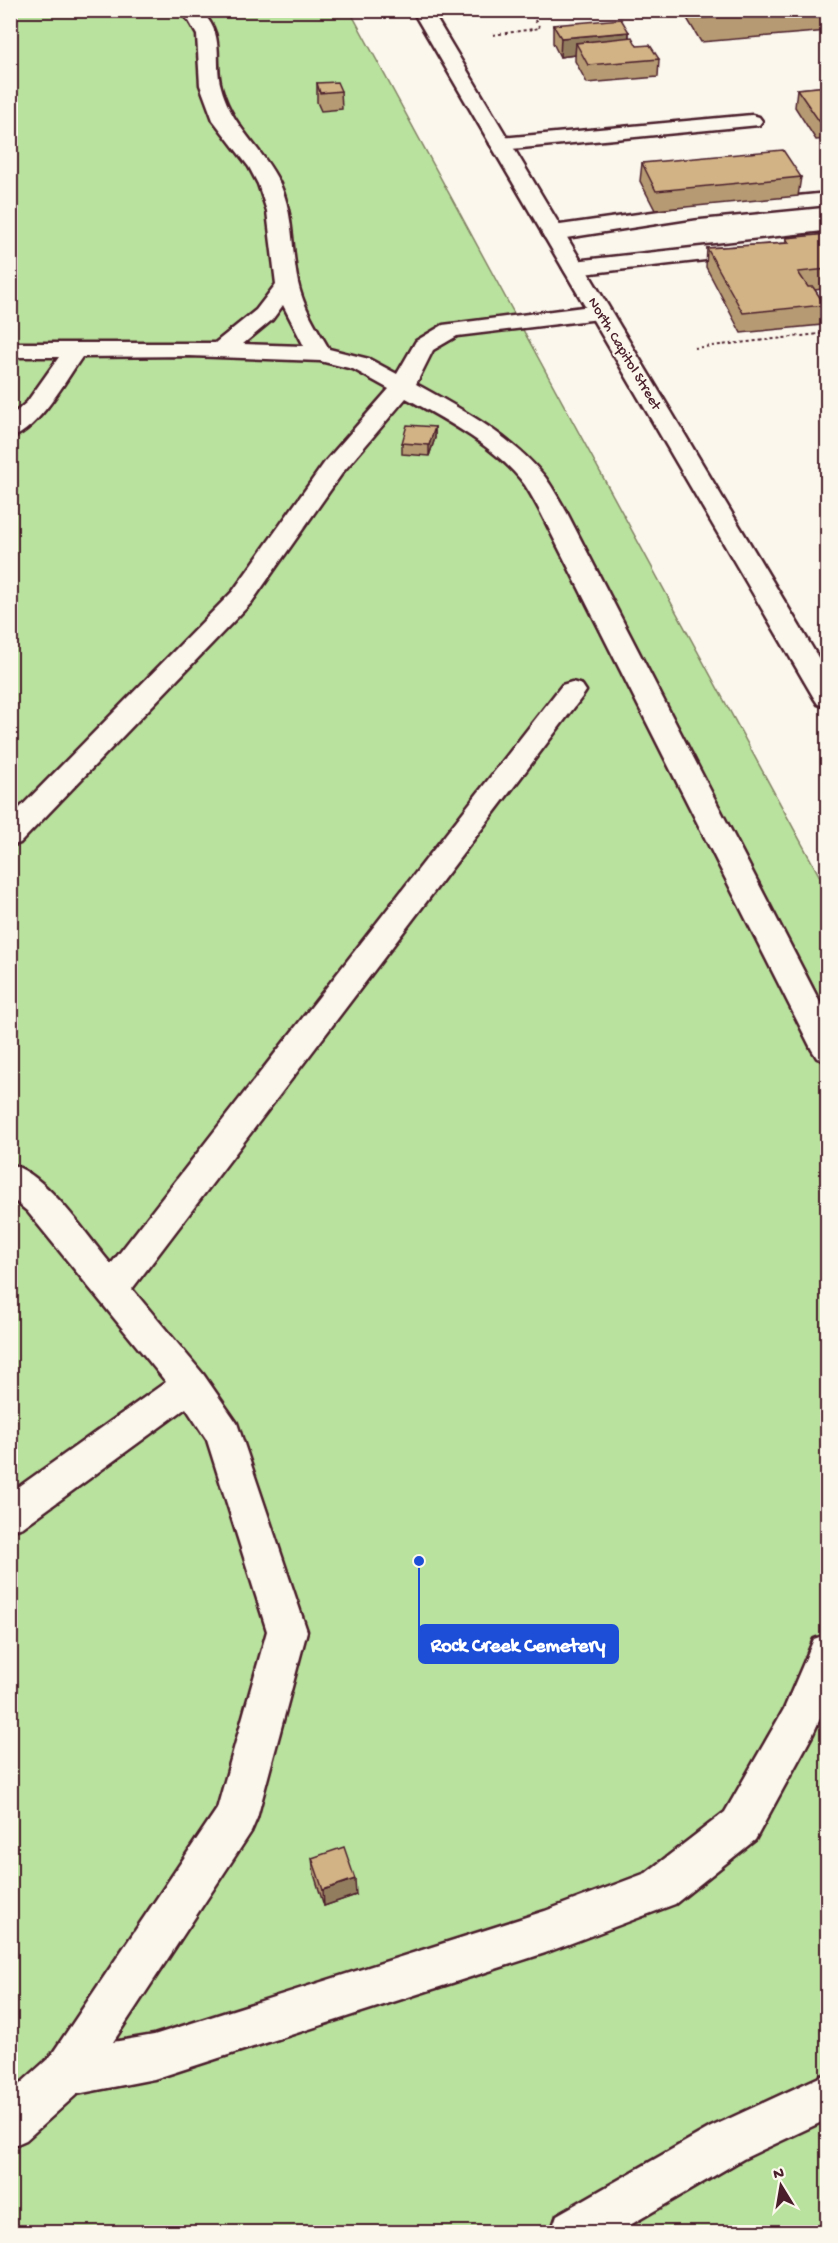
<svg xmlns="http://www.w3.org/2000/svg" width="838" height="2243" viewBox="0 0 838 2243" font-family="'Gochi Hand',sans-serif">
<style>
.green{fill:#b9e29e;stroke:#828064;stroke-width:1.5}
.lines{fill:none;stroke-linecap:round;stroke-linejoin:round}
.minor-casing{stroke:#4a1f2b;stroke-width:5}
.major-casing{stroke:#4a1f2b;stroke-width:5}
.path{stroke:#4a1f2b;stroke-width:2;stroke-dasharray:3 3;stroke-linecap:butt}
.minor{fill:#fbf7ec;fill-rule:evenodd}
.major{fill:#fbf7ec;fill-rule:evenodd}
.wall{fill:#b59a73;stroke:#4a1f2b;stroke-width:1.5}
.shaded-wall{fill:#937d5e;stroke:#4a1f2b;stroke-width:1.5}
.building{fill:#d2b386;stroke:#4a1f2b;stroke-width:1.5}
.labels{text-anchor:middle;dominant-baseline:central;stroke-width:4.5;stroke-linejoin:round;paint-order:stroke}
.far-street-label{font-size:15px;fill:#4a1f2b;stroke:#fbf7ec}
.leader{fill:none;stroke:#1d4ed8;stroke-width:2}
.callout-dot{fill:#1d4ed8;stroke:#fbf7ec;stroke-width:2}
.callout{fill:#1d4ed8;stroke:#1d4ed8;stroke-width:2}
.callout-label{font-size:20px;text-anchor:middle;font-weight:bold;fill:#fff}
</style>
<rect width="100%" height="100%" fill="#fbf7ec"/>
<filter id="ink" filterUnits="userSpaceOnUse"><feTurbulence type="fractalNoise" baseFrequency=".0167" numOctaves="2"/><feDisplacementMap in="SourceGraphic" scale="12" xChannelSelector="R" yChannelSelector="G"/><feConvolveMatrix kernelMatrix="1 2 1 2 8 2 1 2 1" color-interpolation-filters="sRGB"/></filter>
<g filter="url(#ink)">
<path class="green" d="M11,11H350L827,890V2232H11Z"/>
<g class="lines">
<g class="minor-casing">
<path id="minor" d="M178,10H199C227,33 213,60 221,87C232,128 263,148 280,184C294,215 291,250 298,283C303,307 317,328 329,349L369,359L397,374L416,341L443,325L599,305L607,307L610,312L607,317L599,319L457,336L433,350L416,384C461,409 512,436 545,477C553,488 560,501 567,513L828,1018V1062L817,1058L812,1050L541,513C536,504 531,494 525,485C498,448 446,420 406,398L343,472L251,603L20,843L10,846V818L233,591L325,462L389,389L353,369L320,361L190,356L82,357C66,379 38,431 10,438V417L27,402L59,357H10V343H215L256,310L276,284L267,211L258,184L249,167L213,120L200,85L197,35L189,21ZM283,305L304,346L243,344L272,320Z
M752,115L759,117L762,121L759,125L500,150L493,148L490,144L493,140L500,138Z
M828,193V205L695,218L553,240L545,238L542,233L545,228L553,226L695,206Z
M828,233V246L574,275L566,273L563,268L566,263L574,261Z
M572,682L582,685L586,691L582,697L132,1289L203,1374L237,1423L307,1631L257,1818L251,1832L113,2042L154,2035L545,1911L646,1873L725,1812L784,1709L814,1639L828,1634V1701L813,1734L755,1840L675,1904L545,1953L154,2079L77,2094L26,2140L10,2147V2093L50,2057L217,1809L267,1631L207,1440L186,1408L23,1527L10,1531V1493L166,1382L27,1211L10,1197V1164C49,1176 85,1234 111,1264L562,685Z
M828,2073V2119L743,2159L618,2232H551L557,2215L711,2127Z"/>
</g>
<g class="major-casing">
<path id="major" d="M412,10H431L828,674V707L818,704L814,698Z"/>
</g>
<path class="path" d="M496,10L502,18
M493,35L540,28L532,16
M694,348L828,333"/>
<use href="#minor" class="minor"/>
<use href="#major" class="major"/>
</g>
<path class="wall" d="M682,10H828V31L701,42Z
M553,25L629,32V38L637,46L659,59L658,77L587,83L575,61V55L560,57L553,43Z
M317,83L341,91L342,109L321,111L317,102Z
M828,86V139L816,140L795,107L797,89Z
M642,163L801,177L798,196L655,210L640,181Z
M828,234V288L815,290L825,305L822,325L741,333L706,267L707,248L786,243V238Z
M435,427V438L429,456L402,454V443Z
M312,1858L356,1895L324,1906L314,1874Z"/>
<path class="shaded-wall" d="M629,32L628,50L576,43L575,55L560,57L561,38Z
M435,427V438L429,456V445Z
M355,1879L356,1895L324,1906L323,1890Z"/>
<path class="building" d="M698,10H790L703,18Z
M621,19L629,32L561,38L553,25Z
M632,37L637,46L650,45L659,59L588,65L576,43Z
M337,82L341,91L320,93L317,83Z
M828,86V121H819L797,89Z
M783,150L801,177L656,191L642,163Z
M828,234V269L798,272L808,287H813L825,305L743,313L707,248L789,243L786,238Z
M407,425L435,427L429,445L402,443Z
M344,1847L355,1879L323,1890L312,1858Z"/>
</g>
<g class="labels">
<g class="far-street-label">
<text transform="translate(624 354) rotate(59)">North Capitol Street</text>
</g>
</g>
<path class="leader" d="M419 1561L419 1644"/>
<circle class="callout-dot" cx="419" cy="1561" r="6"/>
<rect class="callout" x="419" y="1625" width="199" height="38" rx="6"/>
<g class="callout-label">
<text x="518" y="1651">Rock Creek Cemetery</text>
</g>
<rect width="838" height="2243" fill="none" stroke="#fbf7ec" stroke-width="36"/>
<rect x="18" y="18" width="802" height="2207" fill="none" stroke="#4a1f2b" stroke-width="2" filter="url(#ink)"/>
<g transform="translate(781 2186) rotate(349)" stroke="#fbf7ec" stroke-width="4.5" paint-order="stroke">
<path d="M0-4.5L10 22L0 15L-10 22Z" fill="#4a1f2b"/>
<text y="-9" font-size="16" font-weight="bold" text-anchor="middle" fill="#4a1f2b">N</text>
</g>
</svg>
